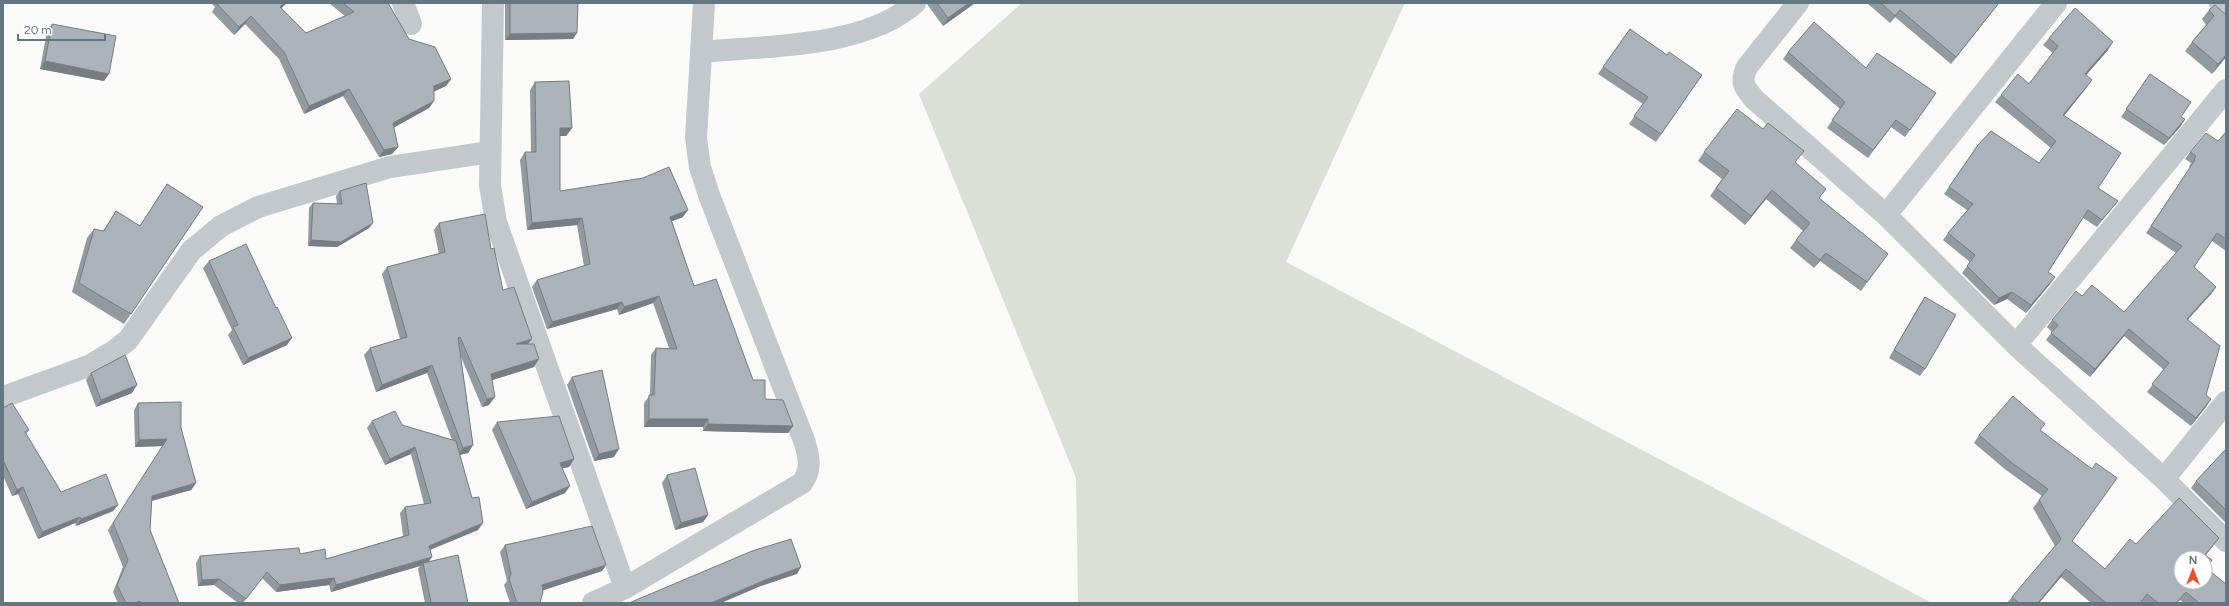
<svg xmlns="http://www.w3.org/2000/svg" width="2229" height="606" viewBox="0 0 2229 606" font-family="Figtree,sans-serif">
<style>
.green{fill:#dadfd7}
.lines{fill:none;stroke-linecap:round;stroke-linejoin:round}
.minor{stroke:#c3c8cc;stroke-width:22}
.wall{fill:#929a9f}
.shaded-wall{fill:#777d82}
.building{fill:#aab3b9;stroke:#777d82;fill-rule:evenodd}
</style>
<rect width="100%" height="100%" fill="#fafaf8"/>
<path class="green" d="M1022,3H1405L1286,262L1932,603H1078L1076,478L919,94Z"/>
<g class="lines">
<path class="minor" d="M403,3L411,24
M493,3L490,185L496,222L625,588
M1798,3L1747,67C1740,82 1744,87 1754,99L1886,215L2016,345L2164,479L2226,541
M2220,3L2226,8
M701,52C764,46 866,48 915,3
M1886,215L2056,3
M2016,345L2226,90
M3,397L91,365L114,351L128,340L191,251L221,226L258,207L390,167L490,152
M2164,479L2226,402
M593,603L625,588L802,483C812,469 809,458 805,443L709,195L700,167L696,138L704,3"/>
</g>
<path class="wall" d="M211,3H287L281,8L306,33L345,16L329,3H388L409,39L451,79L446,86L434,91V101L429,108L394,127L398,147L392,154L379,157L343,96L304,114L279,59L245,24L234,35L212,12L215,7Z
M505,3H578L573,39L505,40Z
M928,3H975L943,26L927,4Z
M1867,3H1999L1951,64L1895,17L1890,23Z
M2215,5L2226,57L2212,74L2185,51L2192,42L2206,25L2202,19L2209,10Z
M52,24L104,81L40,69L47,31Z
M1630,29L1667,55L1702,75L1656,142L1629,124L1643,104L1598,74Z
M2049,38L2108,50L2086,75L2087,87L2064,116L2098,188L2118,201L2112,208L2097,227L2083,218L2048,272L2050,284L2026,313L2007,299L1994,305L1962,273L1970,262L1943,240L1948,233L1967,210L1944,194L1978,145L2039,163L2051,148L1995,102L2001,95L2029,84L2053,53L2043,45Z
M1788,52L1866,68L1936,93L1905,137L1891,127L1868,158L1827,128L1840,109L1783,59Z
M2150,74L2181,117L2185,119L2180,127L2164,145L2121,117Z
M535,82L572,128L566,136H560V191L683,217L672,221L694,286L753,380L765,399L793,426L788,433L703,431V427H644V403L650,395L651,355L656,348H669L653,303L619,315L617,309L547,329L532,287L537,280L584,266L577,225L527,230L520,160L525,152H531L530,90Z
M2226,132V251L2212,241L2194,267L2216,287L2211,294L2188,319L2206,395L2211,399L2191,426L2147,392L2164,370L2124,336L2090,377L2046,340L2052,332L2047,327L2052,320L2082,296L2124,312L2176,253L2146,233L2190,168L2189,167L2191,163L2185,159L2190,152L2218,141Z
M1704,152L1796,162L1820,199L1888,254L1861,291L1820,261L1814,268L1790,248L1796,240L1803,231L1766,199L1745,225L1710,196L1722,179L1698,161Z
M167,184L203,207L124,324L72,292L87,238L94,229L103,231L116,211L140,226Z
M340,191L369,228L337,247L308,246L309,208L313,203L337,204L336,196Z
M439,223L491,249L503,290L528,344L534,367L492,380L489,405L482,407L461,357L473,445L468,453L460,455L478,530L430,550L432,557L429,561L468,603H425L418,569L420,566L331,592L329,585L276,592L262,578L243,603H238L214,585L198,586L196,563L200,556L300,554L326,559L403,536L400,513L405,507L424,504L411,454L385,465L367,428L372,421L402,425L452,440L427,373L376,392L364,355L370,348L400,339L382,274L387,267L439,254L434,230Z
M209,261L287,345L243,365L228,335L232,330L203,268Z
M1925,297V369L1920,376L1889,358L1920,304Z
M91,373L132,393L96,407L86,380Z
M572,377L614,457L594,461L567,385Z
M138,403L181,428L196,483L191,490L152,501L150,530L179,603H118L113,592L123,567L108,530L163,446L135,447L134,410Z
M3,408L29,430L26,434L61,492L118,505L113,511L76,526L75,523L38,539L18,494L12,496L3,476Z
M497,422L574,459L569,467L562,468L565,493L526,509L492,430Z
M2041,430L2072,541L2105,569L2136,544L2213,546L2206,555L2212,560L2207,568L2226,603H2184L2180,600L2178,603H2143L2142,602L2141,603H2091L2061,577L2039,603H2007L2012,597L2055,546L2033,508L2042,496L2006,470L1974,443L1979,435Z
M2226,449V523L2191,488L2196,481Z
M667,475L708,515L703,522L675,530L662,483Z
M505,545L606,565L602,571L543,590L540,603H510L504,585L507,581L500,552Z"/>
<path class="shaded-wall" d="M284,3H287L275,14L280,7Z
M969,3H975L943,26L948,18Z
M1999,3L1951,64L1956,57Z
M1900,10L1895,17L1890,23L1895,16Z
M251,16L245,24L234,35L239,27Z
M577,33L573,39L505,40L510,34Z
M2113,42L2108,50L2080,82L2085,74Z
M2226,55V57L2212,74L2218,64Z
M45,61L109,74L104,81L40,69Z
M451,79L446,86L429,94L434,86Z
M2092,80L2087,87L2058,123L2063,115Z
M349,89L343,96L304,114L309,106Z
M434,101L429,108L388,131L393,123Z
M2185,119L2180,127L2164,145L2169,138Z
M560,128H572L566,136H555Z
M398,147L392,154L379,157L384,150Z
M1772,190L1766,199L1745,225L1751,216Z
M688,210L683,217L665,224L670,217Z
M582,218L577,225L527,230L532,223Z
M373,223L369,228L337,247L308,246L311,240Z
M1826,253L1820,261L1814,268L1820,260Z
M2055,277L2050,284L2026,313L2031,305Z
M2216,287L2211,294L2182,326L2187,319Z
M2012,292L2007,299L1994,305L1999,298Z
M659,296L653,303L619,315L624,307Z
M622,302L617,309L547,329L552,322Z
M2129,329L2124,336L2090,377L2095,369Z
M292,338L287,345L243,365L248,358Z
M532,339L526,346L516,344Z
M539,359L534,367L486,382L491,374Z
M432,365L427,373L376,392L382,385Z
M137,385L132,393L96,407L101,400Z
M495,397L489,405L482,407L487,399Z
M2211,399L2206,407L2191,426L2196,418Z
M649,419H708L703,427H644Z
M708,424L793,426L788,433L703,431Z
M167,439L163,446L135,447L139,440Z
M473,445L468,453L458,455L463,448Z
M415,447L411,454L385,465L390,459Z
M619,449L614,457L594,461L599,454Z
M574,459L569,467L555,470L560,463Z
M196,483L191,490L147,502L152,496Z
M570,486L565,493L526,509L532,502Z
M23,487L18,494L12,496L17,490Z
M118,505L113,511L76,526L81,519Z
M708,515L703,522L675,530L681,523Z
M80,517L75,523L38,539L42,532Z
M483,523L478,530L424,552L429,546Z
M432,557L427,564L423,563L420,566L331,592L336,585Z
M606,565L602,571L538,592L542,585Z
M801,567L797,574L761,586L721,603H711L765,580Z
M2066,569L2061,577L2039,603H2038Z
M334,578L329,585L276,592L280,585Z
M219,579L214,585L198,586L202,580Z"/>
<path class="building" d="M219,3H284L280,7L306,33L354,12L343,3H388L409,39L435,47L451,79L434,86V101L393,123L398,147L384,150L349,89L309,106L284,52L251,16L239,27L217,4Z
M510,3H578L577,33L510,34Z
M937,3H969L948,18Z
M1881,3H1999L1956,57L1900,10L1895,16Z
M2215,5L2226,15V55L2218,64L2192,42L2214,16L2209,10Z
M2075,8L2113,42L2085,74L2092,80L2063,115L2121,153L2098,188L2118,201L2102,220L2088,210L2048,272L2055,277L2031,305L2012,292L1999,298L1967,266L1975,255L1948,233L1973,204L1949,187L1978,145L1991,131L2039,163L2056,141L2001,95L2018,74L2029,84L2058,46L2049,38Z
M1814,22L1866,68L1877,53L1936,93L1910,130L1896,120L1873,150L1832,120L1845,102L1788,52Z
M52,24L116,36L109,74L45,61Z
M1630,29L1667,55L1669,52L1702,75L1661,134L1634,116L1648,97L1603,67Z
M2150,74L2191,102L2181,117L2185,119L2169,138L2126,109Z
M569,81L572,128H560V191L643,178L669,167L688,210L670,217L694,286L716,279L753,380H765V399L783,400L793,426L708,424V419H649V395H654L656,348L677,349L659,296L624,307L622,302L552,322L537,280L590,264L582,218L532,223L525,152H536L535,82Z
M1737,109L1763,129L1768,123L1804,151L1795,162L1826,189L1819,198L1888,254L1867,282L1826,253L1820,260L1796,240L1810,223L1772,190L1751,216L1716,188L1729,171L1704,152Z
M2226,132V239L2217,233L2194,267L2216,287L2187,319L2220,346L2206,395L2211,399L2196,418L2152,384L2169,363L2129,329L2095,369L2051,333L2058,325L2052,320L2076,291L2082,296L2092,285L2124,312L2182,246L2151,226L2195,160L2194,159L2196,156L2190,152L2206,133L2218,141Z
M366,183L373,223L341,242L311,240L313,203L342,204L340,191Z
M167,184L203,207L131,314L79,283L94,229L104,231L116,211L140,226Z
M485,214L491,249L494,248L503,290L514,287L532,339L516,344H534L539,359L491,374L495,397L487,399L460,337L458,338L473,445L463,448L432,365L382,385L370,348L407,337L387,267L445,252L439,223Z
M246,244L276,308L277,307L292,338L248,358L233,327L238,325L209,261Z
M1925,297L1956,315L1925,369L1894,350Z
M125,355L137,385L101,400L91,373Z
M602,370L619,449L599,454L572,377Z
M2013,396L2045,424L2040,430L2092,469L2096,463L2117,478L2072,541L2105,569L2130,539L2136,544L2179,498L2219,538L2205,555L2212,560L2206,568L2226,584V603H2199L2186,592L2176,603H2158L2147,594L2140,603H2106L2066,569L2038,603H2019L2012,597L2061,539L2039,500L2048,489L2012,463L1979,435ZM2181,558H2205V582H2181Z
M181,402V428L196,483L152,496L150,530L179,603H140V601L135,603H126L117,585L128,560L113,523L167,439L139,440L138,403Z
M12,403L29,430L25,432L61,492L106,474L118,505L81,519L80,517L42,532L23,487L17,490L3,460V408Z
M395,411L402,425L456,441L472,498L479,497L483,523L429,546L432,557L336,585L334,578L280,585L267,572L246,599L219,579L202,580L200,556L299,548L300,554L325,549L326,559L409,535L405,507L431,503L415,447L390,459L372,421Z
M559,416L574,459L560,463L570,486L532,502L497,422Z
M2226,449V510L2196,481Z
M695,468L708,515L681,523L667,475Z
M592,526L606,565L542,585L543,592L540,603H517L509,579L511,574L505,545Z
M791,539L801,567L765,580L711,603H629L752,551Z
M458,555L468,603H427L431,602L423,563Z"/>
<rect width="2229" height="606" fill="none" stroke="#657683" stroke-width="8"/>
<g transform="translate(2193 570)"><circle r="19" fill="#ffffff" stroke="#c1c8cd"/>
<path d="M0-3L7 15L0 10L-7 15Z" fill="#e4572e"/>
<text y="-6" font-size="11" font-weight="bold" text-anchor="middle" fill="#657683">N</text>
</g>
<path d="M18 34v6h87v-6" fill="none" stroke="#657683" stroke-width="2"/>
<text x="24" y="34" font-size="12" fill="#657683" stroke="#ffffff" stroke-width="3" paint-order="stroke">20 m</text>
</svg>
